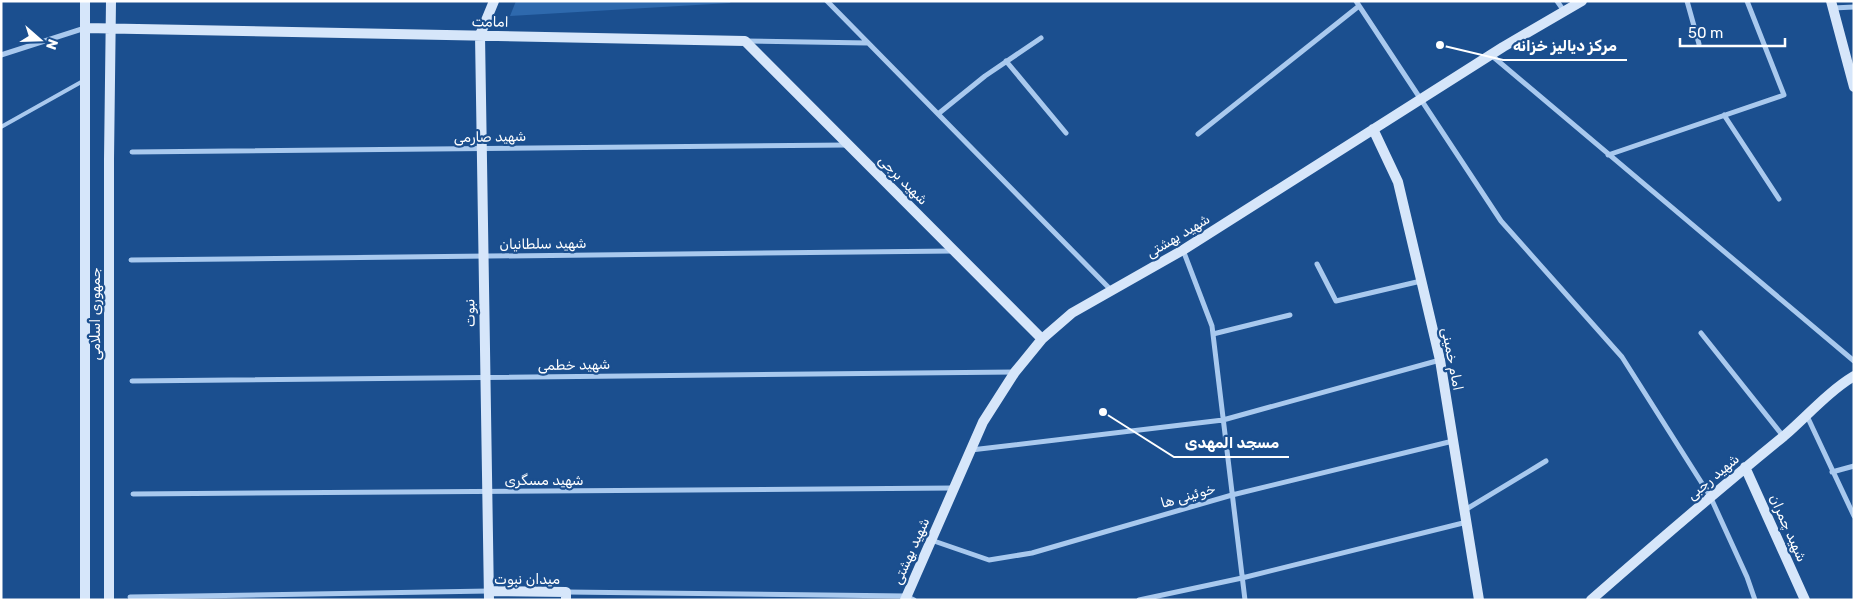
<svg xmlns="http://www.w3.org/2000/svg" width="1855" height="601" viewBox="0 0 1855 601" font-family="Rubik,Vazirmatn,sans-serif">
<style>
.green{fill:#2e69ad}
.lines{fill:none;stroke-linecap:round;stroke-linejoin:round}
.lane{stroke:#a9c9ee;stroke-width:4}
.street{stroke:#a9c9ee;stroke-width:5}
.secondary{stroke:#d6e6fa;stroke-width:10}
.labels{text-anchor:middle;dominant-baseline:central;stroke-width:4.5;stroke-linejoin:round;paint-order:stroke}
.street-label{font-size:14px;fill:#fff;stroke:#1b4f8f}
.leader{fill:none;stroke:#fff;stroke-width:2}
.callout-dot{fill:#fff;stroke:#1b4f8f;stroke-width:2}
.callout-label{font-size:15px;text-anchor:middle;font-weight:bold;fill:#fff;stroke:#1b4f8f;stroke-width:4.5;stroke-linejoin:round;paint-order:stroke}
</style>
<rect width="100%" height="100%" fill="#1b4f8f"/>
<path class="green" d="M516,1H731L730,3L510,16Z"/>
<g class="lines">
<path class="lane" d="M1,127L83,81"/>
<path class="street" d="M827,1L1111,290
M1356,1L1501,221L1622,357L1710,496L1747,577L1755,600
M1557,1L1564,11
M1687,1L1699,44
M1833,8L1854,7
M746,41L868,43
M1,55L85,28
M1491,55L1854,361
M1006,61L1066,133
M938,114L985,76L1041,38
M1724,115L1779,199
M1198,134L1359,6
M132,152L848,145
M1608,155L1784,95L1747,1
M1183,250L1212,326L1245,600
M131,260L954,251
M1317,264L1336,301L1421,281
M1701,333L1783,436
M1213,334L1290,315
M132,381L1015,372
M1807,416L1854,516
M971,450L1223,420L1440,360
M1832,472L1854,466
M133,494L953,488
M1465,510L1546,461
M931,540L989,560L1032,553L1232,495L1453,441
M566,592L906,596L914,600
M130,597L489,591
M1139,600L1242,578L1467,522"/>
<path class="secondary" d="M85,1V600
M1831,1L1854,87
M85,28L745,41L1042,339
M1373,129L1398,182L1440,360L1479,600
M1745,467L1805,600
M489,591L566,592V600
M109,600V159L111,1
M489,600L480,35L494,1
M905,600L983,422L1015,372L1042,339L1072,313L1183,250L1503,47L1582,1
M1591,600C1655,544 1719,489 1784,436C1806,417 1829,391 1854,376"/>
</g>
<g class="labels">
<g class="street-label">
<text transform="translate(490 22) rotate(1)">امامت</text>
<text transform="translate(490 137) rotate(-1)">شهید صارمی</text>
<text transform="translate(903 180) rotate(45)">شهید برجی</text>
<text transform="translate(1178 236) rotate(-31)">شهید بهشتی</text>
<text transform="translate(543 244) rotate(-1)">شهید سلطانیان</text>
<text transform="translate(470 313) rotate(-91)">نبوت</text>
<text transform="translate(95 314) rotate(-90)">جمهوری اسلامی</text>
<text transform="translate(1452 359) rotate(79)">امام خمینی</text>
<text transform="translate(574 365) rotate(-1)">شهید خطمی</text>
<text transform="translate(1713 477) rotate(-40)">شهید رجبی</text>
<text x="544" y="480">شهید مسگری</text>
<text transform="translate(1188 496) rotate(-16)">خوئینی ها</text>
<text transform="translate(1788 528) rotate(66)">شهید چمران</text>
<text transform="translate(911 551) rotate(-66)">شهید بهشتی</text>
<text x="527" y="579">میدان نبوت</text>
</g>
</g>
<path class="leader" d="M1440 45L1503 60H1627M1103 412L1174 457H1289"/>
<g class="callout-dot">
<circle cx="1440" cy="45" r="5"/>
<circle cx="1103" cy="412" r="5"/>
</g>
<g class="callout-label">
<text x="1565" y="51">مرکز دیالیز خزانه</text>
<text x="1232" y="448">مسجد المهدی</text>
</g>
<rect width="1855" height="601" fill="none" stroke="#ffffff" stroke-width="5"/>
<g transform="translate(40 40) rotate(110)" stroke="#1b4f8f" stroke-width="4" paint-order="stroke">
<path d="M0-4L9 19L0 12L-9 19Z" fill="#ffffff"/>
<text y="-8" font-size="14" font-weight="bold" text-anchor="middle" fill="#ffffff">N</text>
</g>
<path d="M1680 38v8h105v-8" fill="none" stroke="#ffffff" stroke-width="2.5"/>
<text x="1688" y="38" font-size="15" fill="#ffffff" stroke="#1b4f8f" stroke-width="4" paint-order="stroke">50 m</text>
</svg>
